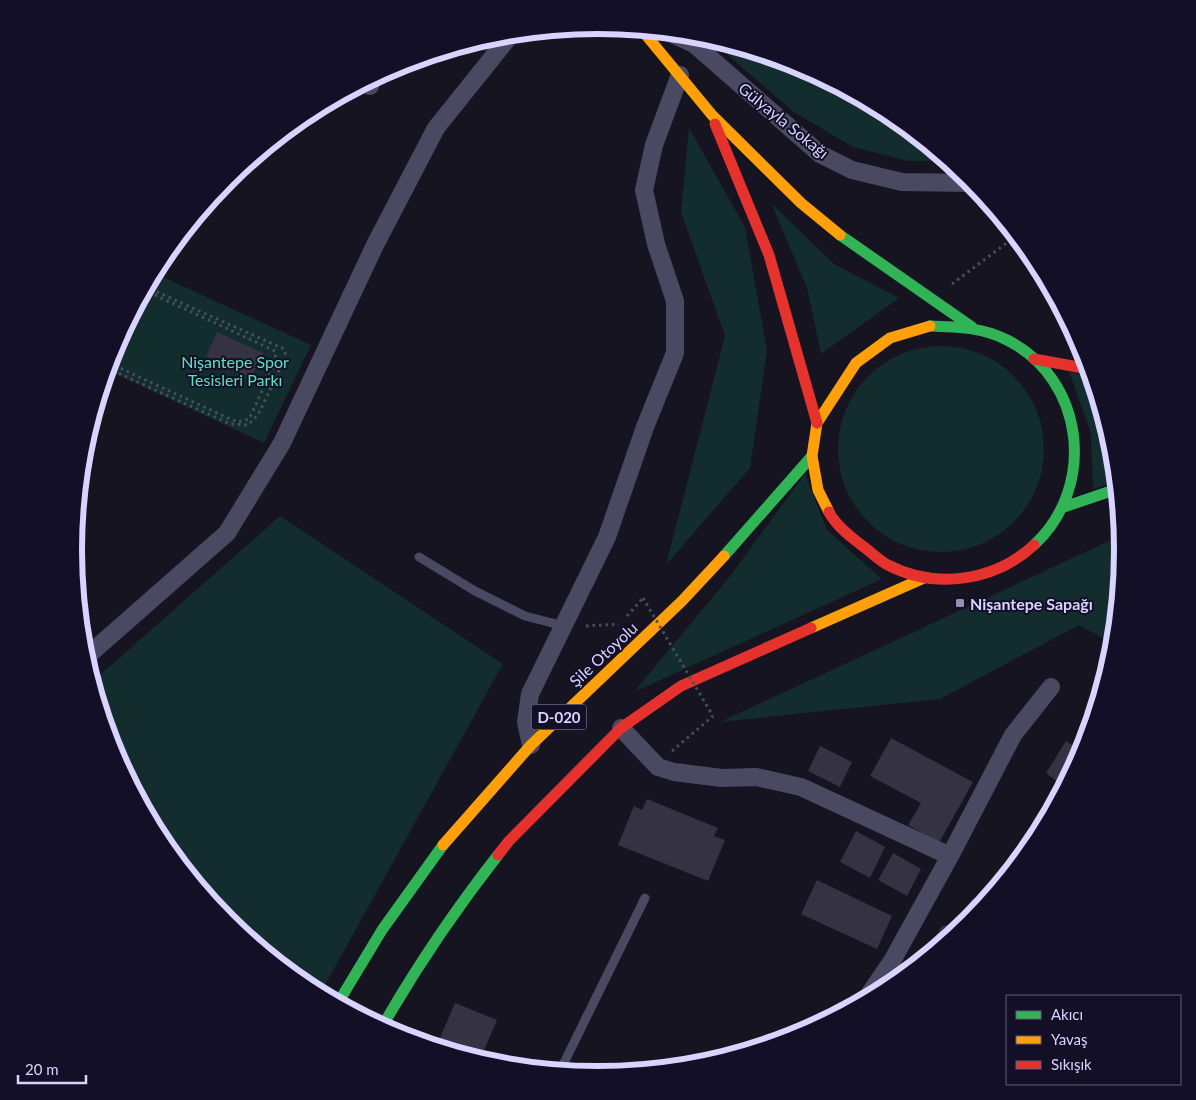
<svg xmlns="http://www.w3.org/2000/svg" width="1196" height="1100" viewBox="0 0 1196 1100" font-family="Lato,sans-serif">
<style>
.green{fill:#132c2d}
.building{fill:#343243}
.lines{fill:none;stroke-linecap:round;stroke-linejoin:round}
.path{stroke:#44505f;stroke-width:3;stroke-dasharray:2.5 4;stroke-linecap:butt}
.lane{stroke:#4a4962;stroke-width:9}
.street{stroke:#4a4962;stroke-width:18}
.fast{stroke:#30b455;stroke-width:11}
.slow{stroke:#ff9f0a;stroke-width:11}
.jam{stroke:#e5322d;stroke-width:11}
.path-bridge{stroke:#44505f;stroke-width:3;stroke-dasharray:2.5 4;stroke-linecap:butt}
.poi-dot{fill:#9591b1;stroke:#130f26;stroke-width:2}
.labels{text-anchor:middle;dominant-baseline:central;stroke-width:4;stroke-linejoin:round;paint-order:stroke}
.shield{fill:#130f26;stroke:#9e99be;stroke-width:1}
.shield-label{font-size:15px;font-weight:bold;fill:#d9d4ff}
.street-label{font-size:16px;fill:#d9d4ff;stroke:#130f26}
.park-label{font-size:16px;fill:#5fe0c0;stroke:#130f26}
.poi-label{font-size:16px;font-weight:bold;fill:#d9d4ff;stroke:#130f26;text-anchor:start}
.rim{fill:none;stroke:#d9d4ff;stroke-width:6}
</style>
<rect width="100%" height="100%" fill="#161421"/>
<path class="green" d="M707,37L799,65L890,114L947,161H908L853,147L794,112Z
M689,128L745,227L767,351L750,468L666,565L725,336L681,212Z
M771,203L834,264L899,298L821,354L807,288Z
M154,273L311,345L264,443L107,370L113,349Z
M838 449a103 103 0 1 1 206 0a103 103 0 1 1-206 0Z
M1069,371L1092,378L1113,448L1116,481L1093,489L1091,434Z
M805,474L827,530L882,579L634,692L730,576Z
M280,516L503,664L320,994L306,986L227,921L161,841L113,751L92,682Z
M1122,535L1123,550L1114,644L1079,625L940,699L720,722Z"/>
<path class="building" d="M217,332L263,353L251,378L206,356Z
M891,738L973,782L939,843L908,825L921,803L870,776Z
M1066,741L1083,752L1052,808L1046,804L1059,783L1046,773Z
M820,746L852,762L840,787L808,771Z
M647,799L718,828L714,836L725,840L708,881L618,845L634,806L642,810Z
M856,831L885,847L870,878L840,862Z
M893,853L921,869L907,896L878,880Z
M817,880L892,916L877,949L801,914Z
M972,899L983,904L969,921L937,947L932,942L942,926L959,924Z
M455,1003L497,1020L482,1055L440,1038Z
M679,1056L695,1065L672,1068Z"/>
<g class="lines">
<path class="path" d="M952,284L1016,236
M109,363L230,419L238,422L249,419L276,361L275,351L144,290
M107,368L230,424L248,425L258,415L286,356L284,349L146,287
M104,387L111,369
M627,616L643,598
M586,626L619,624
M672,751L713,716"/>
<path class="lane" d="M419,557L475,591L525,616L564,626
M560,1071L645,898"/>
<path class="street" d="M668,32L694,44L820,154L852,170L902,182L972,183
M364,83L370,86
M85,658L227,533L282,443L375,245L436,128L512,33
M621,728L658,767L674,772L722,778L756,777L801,787L950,856L892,961L866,999
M531,745L526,722L530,694L607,537L645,427L675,353V301L656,244L644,190L654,145L680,75
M950,856L1013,735L1051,687"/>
<path class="fast" d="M840,235L972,327
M930,326C957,327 982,327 1007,340C1085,379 1097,487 1034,545
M1064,507L1117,489
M724,556L812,456
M338,1003L382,930L443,845
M382,1027C417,966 455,910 498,855"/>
<path class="slow" d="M641,29L712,115L801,203L840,235
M829,512L818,490L812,456L817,423L856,363L890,338L930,326
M811,628L924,578
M443,845L531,745L682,601L724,556"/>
<path class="jam" d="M715,124L769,255L817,423
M1034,359L1089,369
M829,512C835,525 852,538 864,547C872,553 880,561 888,565C936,590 995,581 1034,545
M498,855L509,841L621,728L681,686L811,628"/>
<path class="path-bridge" d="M643,598L713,716"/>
</g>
<rect class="poi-dot" x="955" y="598" width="10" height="10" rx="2.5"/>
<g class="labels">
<rect class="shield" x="531.5" y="704.5" width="55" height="25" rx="4"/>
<g class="shield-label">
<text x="559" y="717">D-020</text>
</g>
<g class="street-label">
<text transform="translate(784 120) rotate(39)">Gülyayla Sokağı</text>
<text transform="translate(603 654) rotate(-43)">Şile Otoyolu</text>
</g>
<g class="park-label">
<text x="235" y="361">Nişantepe Spor<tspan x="235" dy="18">Tesisleri Parkı</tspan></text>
</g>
<g class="poi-label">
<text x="970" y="603">Nişantepe Sapağı</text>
</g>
</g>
<path d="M0 0H1196V1100H0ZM82 550a516 516 0 1 1 1032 0a516 516 0 1 1-1032 0Z" fill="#130f26" fill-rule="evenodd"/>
<path class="rim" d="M82 550a516 516 0 1 1 1032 0a516 516 0 1 1-1032 0Z"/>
<rect x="1006" y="995" width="175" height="90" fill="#130f26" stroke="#625e7d"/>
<rect x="1016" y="1011" width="25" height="8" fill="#30b455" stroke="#625e7d"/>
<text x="1051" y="1020" font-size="15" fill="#d9d4ff">Akıcı</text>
<rect x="1016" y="1036" width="25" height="8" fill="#ff9f0a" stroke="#625e7d"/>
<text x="1051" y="1045" font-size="15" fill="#d9d4ff">Yavaş</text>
<rect x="1016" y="1061" width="25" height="8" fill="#e5322d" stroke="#625e7d"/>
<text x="1051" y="1070" font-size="15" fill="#d9d4ff">Sıkışık</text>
<path d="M18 1075v8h68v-8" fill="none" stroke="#d9d4ff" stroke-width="2.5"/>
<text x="25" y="1075" font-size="15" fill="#d9d4ff" stroke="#130f26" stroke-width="4" paint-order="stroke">20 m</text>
</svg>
